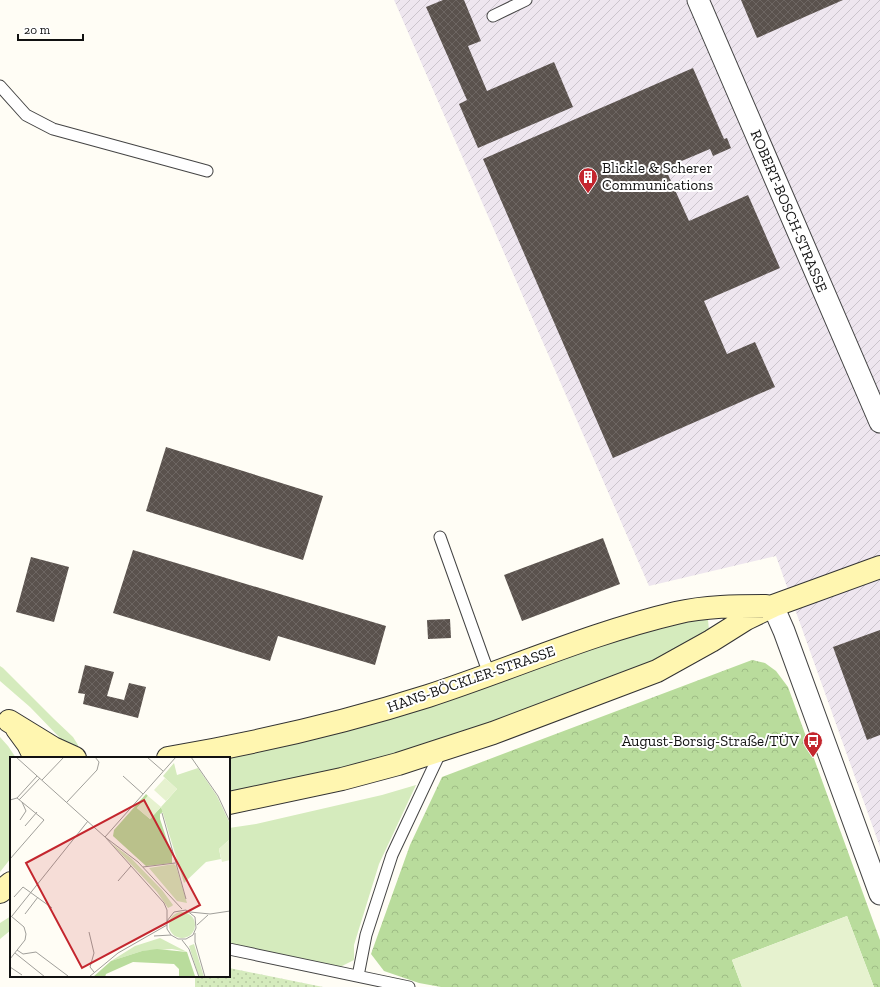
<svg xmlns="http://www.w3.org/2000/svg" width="880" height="987" viewBox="0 0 880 987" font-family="'Zilla Slab',serif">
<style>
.industrial{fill:url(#industrial-furrows)}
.grass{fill:#d5ebbd}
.forest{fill:url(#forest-crowns)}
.garden{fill:url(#garden-dots)}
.pitch{fill:#e6f2cf}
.building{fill:url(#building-cross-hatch)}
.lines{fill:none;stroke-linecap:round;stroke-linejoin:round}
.service-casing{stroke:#444;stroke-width:13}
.minor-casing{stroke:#444;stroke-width:23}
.secondary-casing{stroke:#333;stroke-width:24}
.service{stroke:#fff;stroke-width:11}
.minor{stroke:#fff;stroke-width:21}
.secondary{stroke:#fff6b0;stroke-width:22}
.labels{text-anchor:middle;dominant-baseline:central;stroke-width:4;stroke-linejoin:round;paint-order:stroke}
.poi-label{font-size:15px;fill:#111;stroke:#fff;text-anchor:start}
.street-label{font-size:15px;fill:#111;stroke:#fff}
.inset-road{fill:none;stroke:#a09f9a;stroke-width:1}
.view{fill:#c4262e;fill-opacity:0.15;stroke:#c4262e;stroke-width:2}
.inset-edge{fill:none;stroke:#111;stroke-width:2}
</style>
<defs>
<pattern id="industrial-furrows" width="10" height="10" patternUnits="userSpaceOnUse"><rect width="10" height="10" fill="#eee6ef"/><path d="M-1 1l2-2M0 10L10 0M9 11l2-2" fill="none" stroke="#cbc4cc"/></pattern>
<pattern id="forest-crowns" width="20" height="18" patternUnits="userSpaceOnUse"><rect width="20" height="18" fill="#b9dc9c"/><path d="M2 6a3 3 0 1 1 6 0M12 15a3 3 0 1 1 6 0" fill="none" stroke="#9ebc85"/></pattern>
<pattern id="garden-dots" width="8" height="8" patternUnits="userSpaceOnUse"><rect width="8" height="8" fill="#d5ebbd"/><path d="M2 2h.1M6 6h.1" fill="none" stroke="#b6c8a1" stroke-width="1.8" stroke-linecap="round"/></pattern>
<pattern id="building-cross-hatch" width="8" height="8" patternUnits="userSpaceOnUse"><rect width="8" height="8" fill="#5a524d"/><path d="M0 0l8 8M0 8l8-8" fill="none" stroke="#6d6662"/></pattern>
</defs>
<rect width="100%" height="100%" fill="#fffdf5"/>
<path class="industrial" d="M394,0H880V847L776,556L649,586Z"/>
<path class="grass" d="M704,618L708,620L709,630L675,654L541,705L437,742L339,770L229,794V758L336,733L666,623Z
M0,666L3,668L54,719L73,737L78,745V749L61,739L30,707L0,681Z
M0,737L8,746L16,758H11V858L0,872Z
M416,785L379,864L354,945V960L340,967L229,943V828L256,824L382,795Z
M11,916V930L0,939V923Z"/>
<path class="forest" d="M752,660L765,663L776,671L788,687L880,940V987H874L847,916L732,960L742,987H441L419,983L384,971L371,954L410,845L442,777Z"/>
<path class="garden" d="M229,968L323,987H195V976H229Z"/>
<path class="pitch" d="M847,916L874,987H742L732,960Z"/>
<path class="building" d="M443,0H464L481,41L468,46L487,91L554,62L573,107L478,148L459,104L467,100L426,7Z
M741,0H843L757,38Z
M693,68L724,139L727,138L731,148L713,156L710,149L665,168L689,221L748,195L780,268L704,301L727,354L755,342L775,387L613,458L483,159Z
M166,447L323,496L303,560L146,511Z
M603,538L620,584L522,621L504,575Z
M133,550L386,626L375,665L278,636L270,661L113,613Z
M31,557L69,567L54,622L16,612Z
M450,619L451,638L428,639L427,620Z
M880,630V735L867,740L833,647Z
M85,665L114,672L107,696L124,700L129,683L146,687L138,718L83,704L85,694L78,693Z"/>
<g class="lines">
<g class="service-casing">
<path id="service" d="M493,16L526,0
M0,86L26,115L53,129L207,171
M440,537L485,663L491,675
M229,949L409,987
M358,976L366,935L392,855L441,751"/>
</g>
<g class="minor-casing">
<path id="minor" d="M698,0L880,422
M773,606L784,631L880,894"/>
</g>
<g class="secondary-casing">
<path id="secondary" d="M9,721L53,748L75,758
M17,729L28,744L35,758
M168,758C256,743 343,723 428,696C511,669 591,633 676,613C705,606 737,606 766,606
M229,803L342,779L398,764L493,733L657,671L711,641L746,619L773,606L880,567
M0,892L11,883"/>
</g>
<use href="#service" class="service"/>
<use href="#minor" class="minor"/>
<use href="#secondary" class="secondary"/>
</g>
<defs>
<g id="building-pin" transform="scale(1)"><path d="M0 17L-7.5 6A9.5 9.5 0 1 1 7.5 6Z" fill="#c4262e" stroke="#fff"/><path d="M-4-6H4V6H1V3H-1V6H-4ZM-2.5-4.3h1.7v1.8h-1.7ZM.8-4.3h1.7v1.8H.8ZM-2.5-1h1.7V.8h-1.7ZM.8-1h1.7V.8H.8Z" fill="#fff"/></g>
<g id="bus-pin" transform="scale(1)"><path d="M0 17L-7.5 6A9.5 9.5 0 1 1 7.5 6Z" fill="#c4262e" stroke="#fff"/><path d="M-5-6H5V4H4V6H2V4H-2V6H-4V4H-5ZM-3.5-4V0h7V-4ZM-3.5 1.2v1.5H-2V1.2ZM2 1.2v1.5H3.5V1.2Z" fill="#fff"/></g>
</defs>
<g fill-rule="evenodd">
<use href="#building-pin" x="588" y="177"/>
<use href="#bus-pin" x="813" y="741"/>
</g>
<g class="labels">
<g class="poi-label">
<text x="602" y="168">Blickle &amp; Scherer<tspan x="602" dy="17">Communications</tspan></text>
<text x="799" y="741" text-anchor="end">August-Borsig-Straße/TÜV</text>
</g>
<g class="street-label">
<text transform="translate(789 211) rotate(67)">ROBERT-BOSCH-STRASSE</text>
<text transform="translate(471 679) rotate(-19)">HANS-BÖCKLER-STRASSE</text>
</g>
</g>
<g transform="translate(10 757)">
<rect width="220" height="220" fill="#fffdf5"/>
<path d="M101,86L121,101L152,133L163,148L162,149L158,151L147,135ZM164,107L166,109L177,146L167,144L139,111ZM159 168a13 13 0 1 1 26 0a13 13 0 1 1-26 0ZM150,181L177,195L162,192L132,194L101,204L125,189ZM184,187L194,220H189L179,189Z" fill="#d5ebbd"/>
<path d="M136,37L138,39L127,51L140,62L151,50L153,55L150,57V62L162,98V106L136,109L103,79L104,73ZM147,192L177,195L185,219H169V212L164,207L123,205L96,217L95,220H83L101,204L132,194Z" fill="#b9dc9c"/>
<path d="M164,6L167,18L188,11L207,39L220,67V82L209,92L211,102L196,105L174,126L151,50L167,32L153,19Z" fill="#d5ebbd"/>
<path d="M155,21L167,32L156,44L144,33ZM138,39L151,50L140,62L127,51ZM220,82V103L212,105L209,92Z" fill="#e6f2cf"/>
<path class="inset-road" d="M6,0L95,80L128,105L172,152M137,0L153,14M181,0L208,39L220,65M113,19L133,37M32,23L54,0M0,43L7,41L27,19M9,43L30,21M57,45L87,13L89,5L85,0M152,56L176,142M10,63L16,54L12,45M15,69L27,55M95,80L166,0M96,81L154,146L157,153V172L161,178L168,182H176L183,178L186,171L185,160L176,153L164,155L157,164M0,102L34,63L7,41M133,110L165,106M108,124L121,109M4,140L13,130L42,151M180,155L200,157L220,154M15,157L28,140M2,159L78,64M187,168L198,158M79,175L84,196L80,210L84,215M185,176V185L195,220M144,179L161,178M172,183L179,192L189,220M7,193L13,197L26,195L58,219M5,196L35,220M0,202L15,183L16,177L14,170L1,159M0,210L12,218M79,220L108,196L157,168"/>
<path class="view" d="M134,43L190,148L72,211L16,106Z"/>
<rect width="220" height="220" class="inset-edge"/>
</g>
<path d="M18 34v6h65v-6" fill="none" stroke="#111111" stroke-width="2"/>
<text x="24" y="34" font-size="12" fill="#111111" stroke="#ffffff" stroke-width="3" paint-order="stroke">20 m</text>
</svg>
